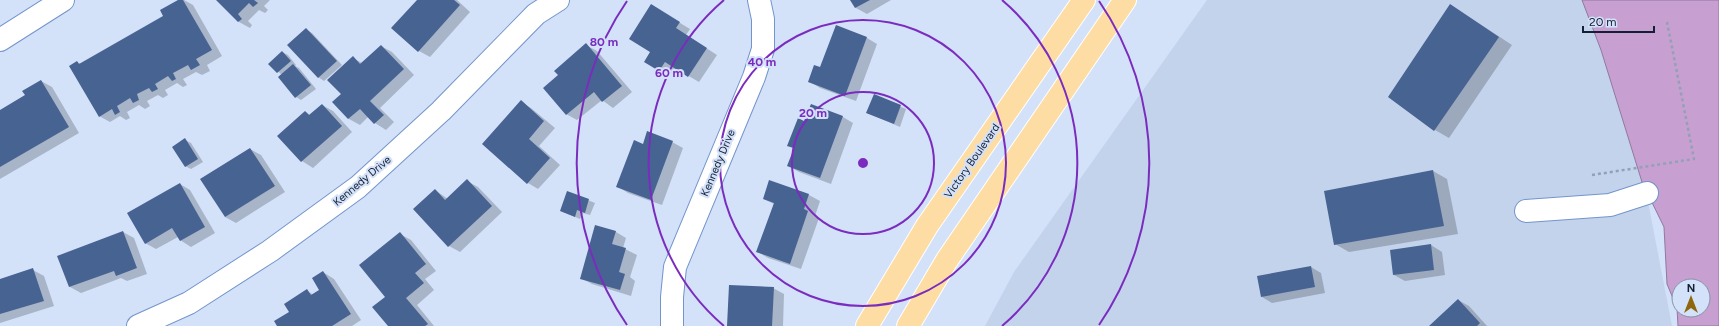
<svg xmlns="http://www.w3.org/2000/svg" width="1719" height="326" viewBox="0 0 1719 326" font-family="Figtree,sans-serif">
<style>
.built{fill:#c3d3ec}
.water{fill:#c79fd0;stroke:#9179a1;fill-rule:evenodd}
.shadow{fill:#0003}
.building{fill:#476392}
.lines{fill:none;stroke-linecap:round;stroke-linejoin:round}
.minor-casing{stroke:#7395cb;stroke-width:24}
.major-casing{stroke:#fff;stroke-width:24}
.path{stroke:#93a0b7;stroke-width:2.5;stroke-dasharray:3 3;stroke-linecap:butt}
.minor{stroke:#fff;stroke-width:22}
.major{stroke:#fddda4;stroke-width:22}
.ring{fill:none;stroke:#7b2cbf;stroke-width:2}
.labels{text-anchor:middle;dominant-baseline:central;stroke-width:4;stroke-linejoin:round;paint-order:stroke}
.street-label{font-size:11px;fill:#121f34;stroke:#d3e1f9}
.centre{fill:#7b2cbf;stroke:#d3e1f9;stroke-width:2}
.ring-label{font-size:12px;text-anchor:middle;font-weight:bold;fill:#7b2cbf;stroke:#d3e1f9;stroke-width:4;stroke-linejoin:round;paint-order:stroke}
</style>
<rect width="100%" height="100%" fill="#d3e1f9"/>
<path class="built" d="M1207,0H1609L1672,326H985L1014,272Z"/>
<path class="water" d="M1582,0H1719V326H1678L1677,308L1667,284L1664,227L1642,182L1601,50ZM1679,286H1703V310H1679Z"/>
<path class="shadow" d="M180,0H184L193,5L222,56L207,65L210,71L202,75L196,72L183,79L187,85L183,87L177,83L165,90L168,95L163,98L158,95L147,101L150,106L145,109L139,105L127,112L130,118L126,120L120,116L110,122L99,116L77,62L81,64L164,17Z
M218,0H270L264,6L268,10L265,13L259,10L248,21L252,25L250,28L239,22Z
M418,0H457L470,12L430,57L419,51L393,28Z
M851,0H891L867,14L856,8Z
M1451,5L1512,45L1449,138L1435,130L1390,97Z
M662,12L690,29L686,35L717,55L699,82L675,68L670,76L659,70L651,52Z
M836,26L867,38L877,44L856,101L820,88L809,81L821,68Z
M307,30L312,33L342,65L324,81L318,77Z
M586,45L597,51L632,92L613,108L602,100L577,120L566,114L559,76Z
M381,46L392,52L414,75L380,108L394,122L386,130L375,123L368,117L360,125L349,119L333,102L342,94L353,58L362,63Z
M282,52L288,55L296,65L295,66L299,68L316,89L301,100L296,97L282,75L270,64Z
M41,81L52,87L79,133L0,179V111L27,96Z
M874,96L906,109L900,127L868,113Z
M521,102L531,108L555,128L539,146L560,165L538,189L528,183Z
M322,105L333,111L352,132L313,168L302,161L279,136L306,112L310,115Z
M811,105L843,117L853,123L831,184L799,172L788,166L795,149L788,146L805,122Z
M185,140L191,143L203,162L191,169L185,166Z
M672,142L683,148L662,205L628,193L617,186L644,145Z
M250,149L261,155L285,192L236,223L225,217Z
M1433,171L1447,179L1458,234L1349,252L1335,244Z
M467,181L478,187L502,212L460,252L449,246L435,190L448,199Z
M770,182L809,195L820,201L815,216L819,218L801,269L768,258L758,252L774,204L764,199Z
M180,184L190,190L215,233L191,247L180,240L178,237L156,249L145,243Z
M568,192L595,203L590,215L583,213L580,219L561,211Z
M596,226L616,232L626,238L623,248L637,255L630,277L635,281L631,296L592,284L581,278Z
M123,232L134,238L147,274L127,281L121,278L81,293L70,287L59,256Z
M400,234L411,240L436,271L425,279L434,290L417,305L434,326H389L387,297Z
M1431,245L1442,252L1445,275L1405,281L1394,275Z
M1311,267L1321,273L1325,293L1272,303L1262,297Z
M33,270L44,276L54,306L0,323V280Z
M323,272L334,279L361,320L352,326H278L307,291L314,295L321,291Z
M773,288L784,294L783,326H728Z
M1458,300L1469,306L1487,326H1430Z"/>
<path class="building" d="M178,0H183L212,50L196,59L200,65L191,70L188,65L173,73L176,79L172,81L168,76L155,84L158,89L152,92L149,88L137,94L139,100L133,103L130,98L117,106L120,112L115,115L112,109L99,117L69,66L77,61L79,64L163,16L160,10Z
M216,0H254L258,3L253,7L249,3L238,14L242,19L238,22Z
M417,0H454L460,5L418,52L391,28Z
M850,0H870L855,8Z
M651,4L680,22L676,28L707,48L688,77L665,62L659,71L644,62L650,52L629,39Z
M1450,4L1499,37L1434,131L1388,97Z
M836,25L867,37L845,96L808,82L814,65L820,67Z
M306,28L337,61L318,78L287,45Z
M586,43L622,86L602,102L594,92L566,115L543,88L558,75L554,71Z
M381,45L404,69L370,101L384,115L374,124L360,109L348,119L332,102L341,94L327,80L353,56L360,64Z
M282,51L291,61L277,73L268,64Z
M293,64L311,85L295,98L278,77Z
M41,80L69,127L0,167V110L25,95L22,91Z
M874,94L901,105L894,124L866,113Z
M521,100L544,121L529,139L550,158L527,184L482,144Z
M322,104L342,126L301,162L277,136L305,111L309,115Z
M811,104L843,116L820,178L787,166L794,148L787,146L798,118L804,121Z
M647,131L673,141L651,200L616,187L634,140L643,144Z
M185,138L198,159L185,167L172,147Z
M250,148L275,186L225,217L200,179Z
M1433,170L1444,226L1334,245L1324,191Z
M467,179L492,206L448,247L413,209L435,189L445,200Z
M769,180L809,194L804,209L808,211L790,264L756,252L774,203L763,199Z
M180,183L205,227L180,241L172,228L145,244L127,213Z
M567,191L589,199L585,213L577,210L575,217L560,211Z
M595,225L616,231L612,244L626,248L619,272L625,274L620,290L580,279Z
M123,231L137,268L116,276L114,271L69,287L57,256Z
M400,232L426,264L415,273L424,283L406,298L428,324L425,326H388L372,307L385,297L359,265Z
M1431,244L1434,270L1393,275L1390,250Z
M1311,266L1315,287L1261,297L1257,276Z
M33,268L44,301L0,314V279Z
M323,271L351,314L332,326H277L274,321L289,312L284,304L307,289L311,295L319,290L312,278Z
M729,285L774,287L772,326H727Z
M1458,299L1480,323L1477,326H1429Z"/>
<g class="lines">
<g class="minor-casing">
<path id="minor" d="M0,40L63,0
M1526,211L1610,205L1647,193
M138,326L189,303L270,251L358,187L441,111L536,14L558,0
M672,326V297L675,267L754,77L763,49V19L759,0"/>
</g>
<g class="major-casing">
<path id="major" d="M867,326L927,226L1084,0
M908,326L947,260L1125,0"/>
</g>
<path class="path" d="M1592,175L1694,159L1667,22"/>
<use href="#minor" class="minor"/>
<use href="#major" class="major"/>
</g>
<g class="ring">
<circle cx="863" cy="163" r="71"/>
<circle cx="863" cy="163" r="143"/>
<path d="M724 326A214 214 0 0 1 724 0M1002 0A214 214 0 0 1 1002 326"/>
<path d="M627 325A286 286 0 0 1 627 1M1099 1A286 286 0 0 1 1099 325"/>
</g>
<g class="labels">
<g class="street-label">
<text transform="translate(972 161) rotate(-55)">Victory Boulevard</text>
<text transform="translate(718 163) rotate(-67)">Kennedy Drive</text>
<text transform="translate(362 181) rotate(-40)">Kennedy Drive</text>
</g>
</g>
<circle cx="863" cy="163" r="6" class="centre"/>
<g class="ring-label">
<text x="604" y="46">80 m</text>
<text x="762" y="66">40 m</text>
<text x="669" y="77">60 m</text>
<text x="813" y="117">20 m</text>
</g>
<g transform="translate(1691 298)"><circle r="19" fill="#d3e1f9" stroke="#8693aa"/>
<path d="M0-3L7 15L0 10L-7 15Z" fill="#8f660b"/>
<text y="-6" font-size="11" font-weight="bold" text-anchor="middle" fill="#121f34">N</text>
</g>
<path d="M1583 26v6h71v-6" fill="none" stroke="#121f34" stroke-width="2"/>
<text x="1589" y="26" font-size="12" fill="#121f34" stroke="#d3e1f9" stroke-width="3" paint-order="stroke">20 m</text>
</svg>
